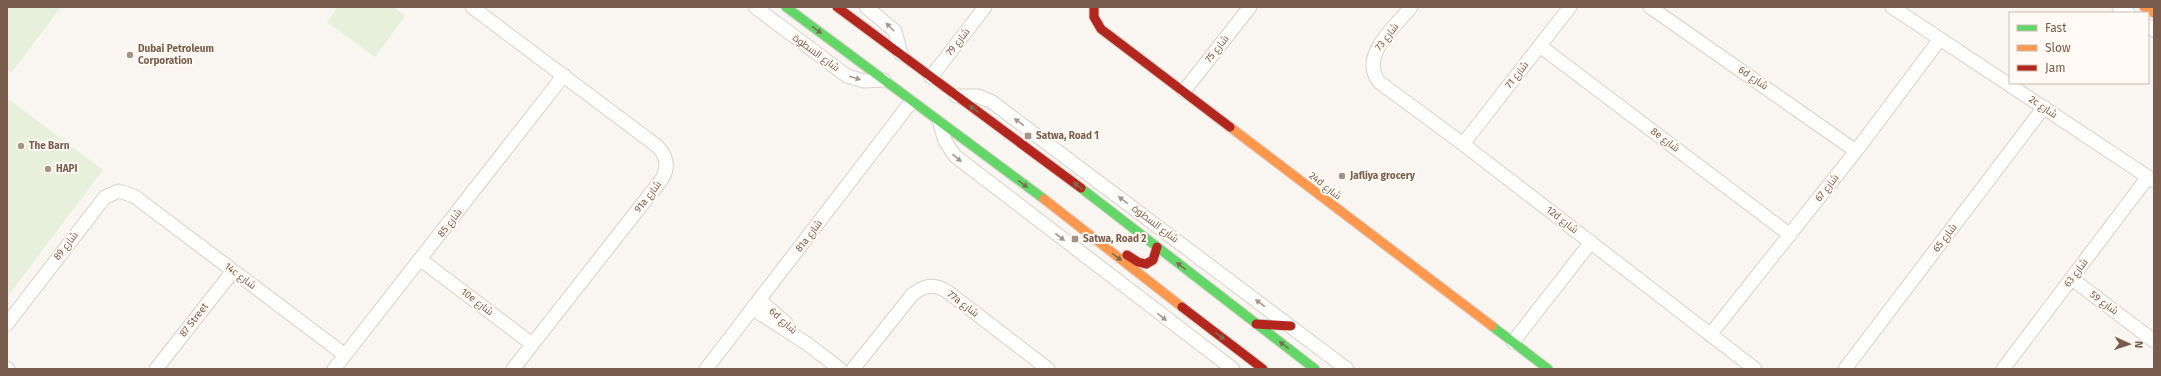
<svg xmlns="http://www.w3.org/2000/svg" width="2161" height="376" viewBox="0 0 2161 376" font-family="'Fira Sans',Cairo,sans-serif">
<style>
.green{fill:#e7f0db}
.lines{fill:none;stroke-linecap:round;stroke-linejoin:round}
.street-casing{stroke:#d7d1cb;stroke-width:15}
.fast-casing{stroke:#d9d2cb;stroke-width:11}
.slow-casing{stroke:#d9d2cb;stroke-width:11}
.jam-casing{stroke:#d9d2cb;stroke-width:11}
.street{stroke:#fefefd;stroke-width:13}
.fast{stroke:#63d668;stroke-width:9}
.slow{stroke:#ff974d;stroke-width:9}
.jam{stroke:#b3261e;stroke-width:9}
.oneway{fill:#a8958b}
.oneway2{fill:#776e51}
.poi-dot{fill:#a69286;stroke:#fffaf3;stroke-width:1.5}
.labels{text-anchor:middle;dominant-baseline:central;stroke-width:4;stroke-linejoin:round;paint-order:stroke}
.street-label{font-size:10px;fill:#7a5c4d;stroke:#fffaf3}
.poi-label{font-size:10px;font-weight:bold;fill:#7a5c4d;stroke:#fffaf3;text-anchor:start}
</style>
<rect width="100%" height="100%" fill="#f9f5f0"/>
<path class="green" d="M7,7H61L12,72L7,71Z
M338,7H394L405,16L375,57L327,22Z
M7,98L103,170L7,297Z"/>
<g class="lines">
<g class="street-casing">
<path id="street" d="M472,7L657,146C667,156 669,167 662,179L513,369
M755,7L847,76L864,81L884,80
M866,7L895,31L901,54
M1411,7C1395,27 1359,55 1379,82L1463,144L1755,369
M1650,7L1856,151
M1892,7L2154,181
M2119,7L2128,13
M2148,26L2154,30
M1540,46L1790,235
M931,77L985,7
M1184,91L1250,7
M956,96H978L992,102L1347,369
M940,124L945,141L955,156L1233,369
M1463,144L1570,7
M421,260L532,344
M2072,279L2154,341
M760,300L786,323
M753,309L806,343L840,369
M7,324L105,197L119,191L134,196L345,355
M1710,335L1856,151L1940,39
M1513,342L1591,242
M7,368L8,369
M156,369L233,271
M334,369L564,75
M706,369L911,102
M853,369L912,295C924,285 934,283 948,292L1048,369
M1845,369L2044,107
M2003,369L2148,177"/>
</g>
<g class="fast-casing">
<path id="fast" d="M786,7L1044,199
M1081,188L1315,369
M1492,326L1548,369"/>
</g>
<g class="slow-casing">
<path id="slow" d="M2144,7L2154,13
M1230,127L1492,326
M1044,199L1182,307"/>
</g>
<g class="jam-casing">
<path id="jam" d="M837,7L1081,188
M1094,7V17L1101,29L1230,127
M1127,255L1138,262L1146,264L1153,260L1157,247
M1182,307L1263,369
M1256,324L1291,326"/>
</g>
<use href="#street" class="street"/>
<use href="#fast" class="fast"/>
<use href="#slow" class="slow"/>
<use href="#jam" class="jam"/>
</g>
<defs><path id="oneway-solid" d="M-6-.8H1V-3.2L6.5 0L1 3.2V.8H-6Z"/></defs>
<g class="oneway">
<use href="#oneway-solid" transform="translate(890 27) rotate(-135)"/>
<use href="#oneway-solid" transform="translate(855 78) rotate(17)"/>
<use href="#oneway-solid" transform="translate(1019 122) rotate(-143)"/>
<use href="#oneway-solid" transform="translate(957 158) rotate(41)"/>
<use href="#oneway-solid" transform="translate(1123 200) rotate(-143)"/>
<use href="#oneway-solid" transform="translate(1060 237) rotate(38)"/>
<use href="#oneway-solid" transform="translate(1260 303) rotate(-144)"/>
<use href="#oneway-solid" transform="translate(1162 317) rotate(37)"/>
</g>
<g class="oneway2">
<use href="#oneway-solid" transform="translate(817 30) rotate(37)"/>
<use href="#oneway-solid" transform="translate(974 109) rotate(-144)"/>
<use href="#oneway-solid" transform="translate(1023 184) rotate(36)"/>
<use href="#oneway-solid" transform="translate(1078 186) rotate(-142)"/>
<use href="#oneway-solid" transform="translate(1117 257) rotate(37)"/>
<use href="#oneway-solid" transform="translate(1181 266) rotate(-142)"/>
<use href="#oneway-solid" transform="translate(1220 336) rotate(37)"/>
<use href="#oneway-solid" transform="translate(1284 345) rotate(-143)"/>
</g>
<g class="poi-dot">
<circle cx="130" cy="55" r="4"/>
<rect x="1024" y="132" width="8" height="8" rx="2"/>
<circle cx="21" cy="146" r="4"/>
<circle cx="48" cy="169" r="4"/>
<circle cx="1342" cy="176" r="4"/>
<rect x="1071" y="235" width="8" height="8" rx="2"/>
</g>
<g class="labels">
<g class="street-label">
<text transform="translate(1387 37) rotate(-52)">شارع 73</text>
<text transform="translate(958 42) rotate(-52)">شارع 79</text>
<text transform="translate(1217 49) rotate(-52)">شارع 75</text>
<text transform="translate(816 53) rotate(36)">شارع السطوة</text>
<text transform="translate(1517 75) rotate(-52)">شارع 71</text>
<text transform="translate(1753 78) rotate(34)">6d شارع</text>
<text transform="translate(2043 107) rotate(34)">2c شارع</text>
<text transform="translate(1665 140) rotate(37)">8e شارع</text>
<text transform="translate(1325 186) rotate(38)">24d شارع</text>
<text transform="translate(1827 188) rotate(-52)">شارع 67</text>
<text transform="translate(648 197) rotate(-52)">91a شارع</text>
<text transform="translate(1562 220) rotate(38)">12d شارع</text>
<text transform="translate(450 223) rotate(-52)">شارع 85</text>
<text transform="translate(1155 224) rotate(37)">شارع السطوة</text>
<text transform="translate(809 236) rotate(-53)">81a شارع</text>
<text transform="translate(1945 238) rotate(-53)">شارع 65</text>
<text transform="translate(66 246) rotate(-52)">شارع 89</text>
<text transform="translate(2076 273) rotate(-53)">شارع 63</text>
<text transform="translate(240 276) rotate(37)">14c شارع</text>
<text transform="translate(477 302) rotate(37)">10e شارع</text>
<text transform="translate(2104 303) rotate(37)">شارع 59</text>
<text transform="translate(963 304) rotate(37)">77a شارع</text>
<text transform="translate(194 320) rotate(-52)">87 Street</text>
<text transform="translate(783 321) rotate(42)">6d شارع</text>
</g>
<g class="poi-label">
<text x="138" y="49">Dubai Petroleum<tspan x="138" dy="12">Corporation</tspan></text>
<text x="1036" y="136">Satwa, Road 1</text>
<text x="29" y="146">The Barn</text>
<text x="56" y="169">HAPI</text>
<text x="1350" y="176">Jafliya grocery</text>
<text x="1083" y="239">Satwa, Road 2</text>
</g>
</g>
<rect width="2161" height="376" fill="none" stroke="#7a5c4d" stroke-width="16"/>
<rect x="2009" y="12" width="140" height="72" fill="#fffaf3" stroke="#cabbb1"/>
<rect x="2017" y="25" width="20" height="6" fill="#63d668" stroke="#cabbb1"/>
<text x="2045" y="32" font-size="12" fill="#7a5c4d">Fast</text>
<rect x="2017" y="45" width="20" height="6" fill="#ff974d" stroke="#cabbb1"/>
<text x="2045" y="52" font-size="12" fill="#7a5c4d">Slow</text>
<rect x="2017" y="65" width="20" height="6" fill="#b3261e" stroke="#cabbb1"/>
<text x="2045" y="72" font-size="12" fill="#7a5c4d">Jam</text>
<g transform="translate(2129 344) rotate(93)" stroke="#fffaf3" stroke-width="3" paint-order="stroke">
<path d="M0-3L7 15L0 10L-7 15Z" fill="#7a5c4d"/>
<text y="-6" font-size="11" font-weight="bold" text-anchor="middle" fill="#7a5c4d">N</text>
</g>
</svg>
